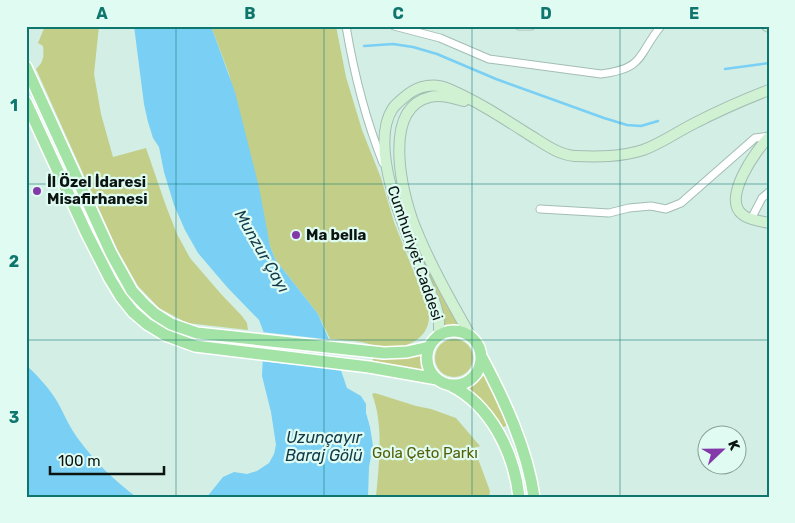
<svg xmlns="http://www.w3.org/2000/svg" width="795" height="523" viewBox="0 0 795 523" font-family="Rubik,sans-serif">
<style>
.green{fill:#c3cf89}
.water{fill:#79cff4}
.pier{fill:#d3eee5}
.lines{fill:none;stroke-linecap:round;stroke-linejoin:round}
.stream{stroke:#79cff4;stroke-width:2.5}
.street-casing{stroke:#a3bdb4;stroke-width:9}
.secondary-casing{stroke:#a3bdb4;stroke-width:12}
.primary-casing{stroke:#fff;stroke-width:14}
.street{stroke:#fff;stroke-width:7}
.secondary{stroke:#d1f1d3;stroke-width:10}
.primary{stroke:#a4e3a6;stroke-width:11}
.grid{fill:none;stroke:#0f766e;stroke-width:1;stroke-opacity:0.55}
.poi-dot{fill:#8439ab;stroke:#e0fcf2;stroke-width:2}
.labels{text-anchor:middle;dominant-baseline:central;stroke-width:4.5;stroke-linejoin:round;paint-order:stroke}
.poi-label{font-size:15px;font-weight:bold;fill:#0b1411;stroke:#e0fcf2;text-anchor:start}
.street-label{font-size:15px;fill:#0b1411;stroke:#e0fcf2}
.park-label{font-size:15px;fill:#545e05;stroke:#e0fcf2}
.water-label{font-size:16px;font-style:italic;fill:#123949;stroke:#e0fcf2}
.neatline{fill:none;stroke:#0f766e;stroke-width:2}
.grid-label{font-size:16px;text-anchor:middle;font-weight:bold;fill:#0f766e}
</style>
<rect width="100%" height="100%" fill="#d3eee5"/>
<path class="green" d="M45,26H99L94,74L101,114L113,157L146,148L166,206L177,234L190,258L221,294L242,316L247,323L248,330L187,323L159,308L138,286L117,249L36,69C44,62 44,56 43,46L38,43Z
M211,26H336L346,77L362,130L381,178L394,222L428,308C436,344 393,354 369,344C362,341 339,340 330,339L318,314L275,259L270,246L229,74Z
M401,199H403L463,329L454,327L443,329L404,219L399,200Z
M435 358a19 19 0 1 1 38 0a19 19 0 1 1-38 0Z
M424,352L423,365L426,373L372,364L373,357Z
M482,370L506,417L507,424L506,426L501,428L465,388L475,381Z
M375,393L416,406L431,409L456,418L480,446L474,448L490,491L489,497H376C379,464 384,425 372,394Z"/>
<path class="water" d="M134,26H211L235,92L259,187L270,246L275,259L318,314L336,356L347,388L361,396L366,404V413L370,427L373,446L369,467L368,497H207L223,477L234,472L247,474L257,471L269,463L274,454L276,445L271,412L262,376L264,333L259,320L227,287L198,253L185,230L174,205L164,172L159,147L153,138L148,122L144,104Z
M26,365C38,376 50,389 58,403C65,416 70,428 79,440C95,462 114,480 136,497H26Z"/>
<path class="pier" d="M262,332L333,340L343,370L260,361Z"/>
<g class="lines">
<path class="stream" d="M364,46L393,44L413,47L437,54L496,79L604,118L627,125L641,126L658,121
M725,69L769,63"/>
<g class="street-casing">
<path id="street" d="M346,26C354,74 365,118 383,163
M394,26L440,38L489,59L601,74C646,68 637,55 661,26
M519,26H531
M540,209L609,213L629,208L651,206L666,209L681,203L755,138L769,136
M751,219L762,198L769,192"/>
</g>
<g class="secondary-casing">
<path id="secondary" d="M767,26L769,27
M464,101C453,98 441,94 430,97C383,108 401,186 412,219C427,259 449,298 470,335
M769,137C756,150 721,199 743,215C749,220 761,221 769,223
M439,335V317L436,306C419,260 363,153 393,108C397,103 402,99 407,95C419,85 435,83 449,89C477,101 503,118 528,134C543,143 558,155 575,156C598,157 621,157 643,150C660,144 677,132 693,124C718,111 743,100 769,90"/>
</g>
<g class="primary-casing">
<path id="primary" d="M26,67L111,253L132,291L144,304L155,314L171,324L197,333L384,353L407,352L429,347
M26,102L86,232L110,279L121,297L133,312L147,324L165,335L195,346L369,367L437,379
M427 358a27 27 0 1 1 54 0a27 27 0 1 1-54 0Z
M481,356C504,399 527,448 534,497
M450,385C491,405 514,453 519,497"/>
</g>
<use href="#street" class="street"/>
<use href="#secondary" class="secondary"/>
<use href="#primary" class="primary"/>
</g>
<path class="grid" d="M176,26V497M324,26V497M472,26V497M620,26V497M26,184H769M26,340H769"/>
<g class="poi-dot">
<circle cx="37" cy="191" r="5"/>
<circle cx="296" cy="235" r="5"/>
</g>
<g class="labels">
<g class="poi-label">
<text x="47" y="182">İl Özel İdaresi<tspan x="47" dy="17">Misafirhanesi</tspan></text>
<text x="306" y="235">Ma bella</text>
</g>
<g class="street-label">
<text transform="translate(415 253) rotate(71)">Cumhuriyet Caddesi</text>
</g>
<g class="park-label">
<text x="425" y="453">Gola Çeto Parkı</text>
</g>
<g class="water-label">
<text transform="translate(262 251) rotate(60)">Munzur Çayı</text>
<text x="324" y="437">Uzunçayır<tspan x="324" dy="18">Baraj Gölü</tspan></text>
</g>
</g>
<rect width="795" height="523" fill="none" stroke="#e0fcf2" stroke-width="55"/>
<g transform="translate(722 450) rotate(68)"><circle r="24" fill="#e0fcf2" stroke="#8b9f98"/>
<path d="M0-4L9 19L0 12L-9 19Z" fill="#8439ab"/>
<text y="-8" font-size="14" font-weight="bold" text-anchor="middle" fill="#0b1411">K</text>
</g>
<path d="M50 466v8h114v-8" fill="none" stroke="#0b1411" stroke-width="2.5"/>
<text x="58" y="466" font-size="15" fill="#0b1411" stroke="#e0fcf2" stroke-width="4" paint-order="stroke">100 m</text>
<rect x="28" y="28" width="740" height="468" class="neatline"/>
<g class="grid-label">
<text x="102" y="19">A</text>
<text x="250" y="19">B</text>
<text x="398" y="19">C</text>
<text x="546" y="19">D</text>
<text x="694" y="19">E</text>
<text x="14" y="111">1</text>
<text x="14" y="267">2</text>
<text x="14" y="423">3</text>
</g>
</svg>
